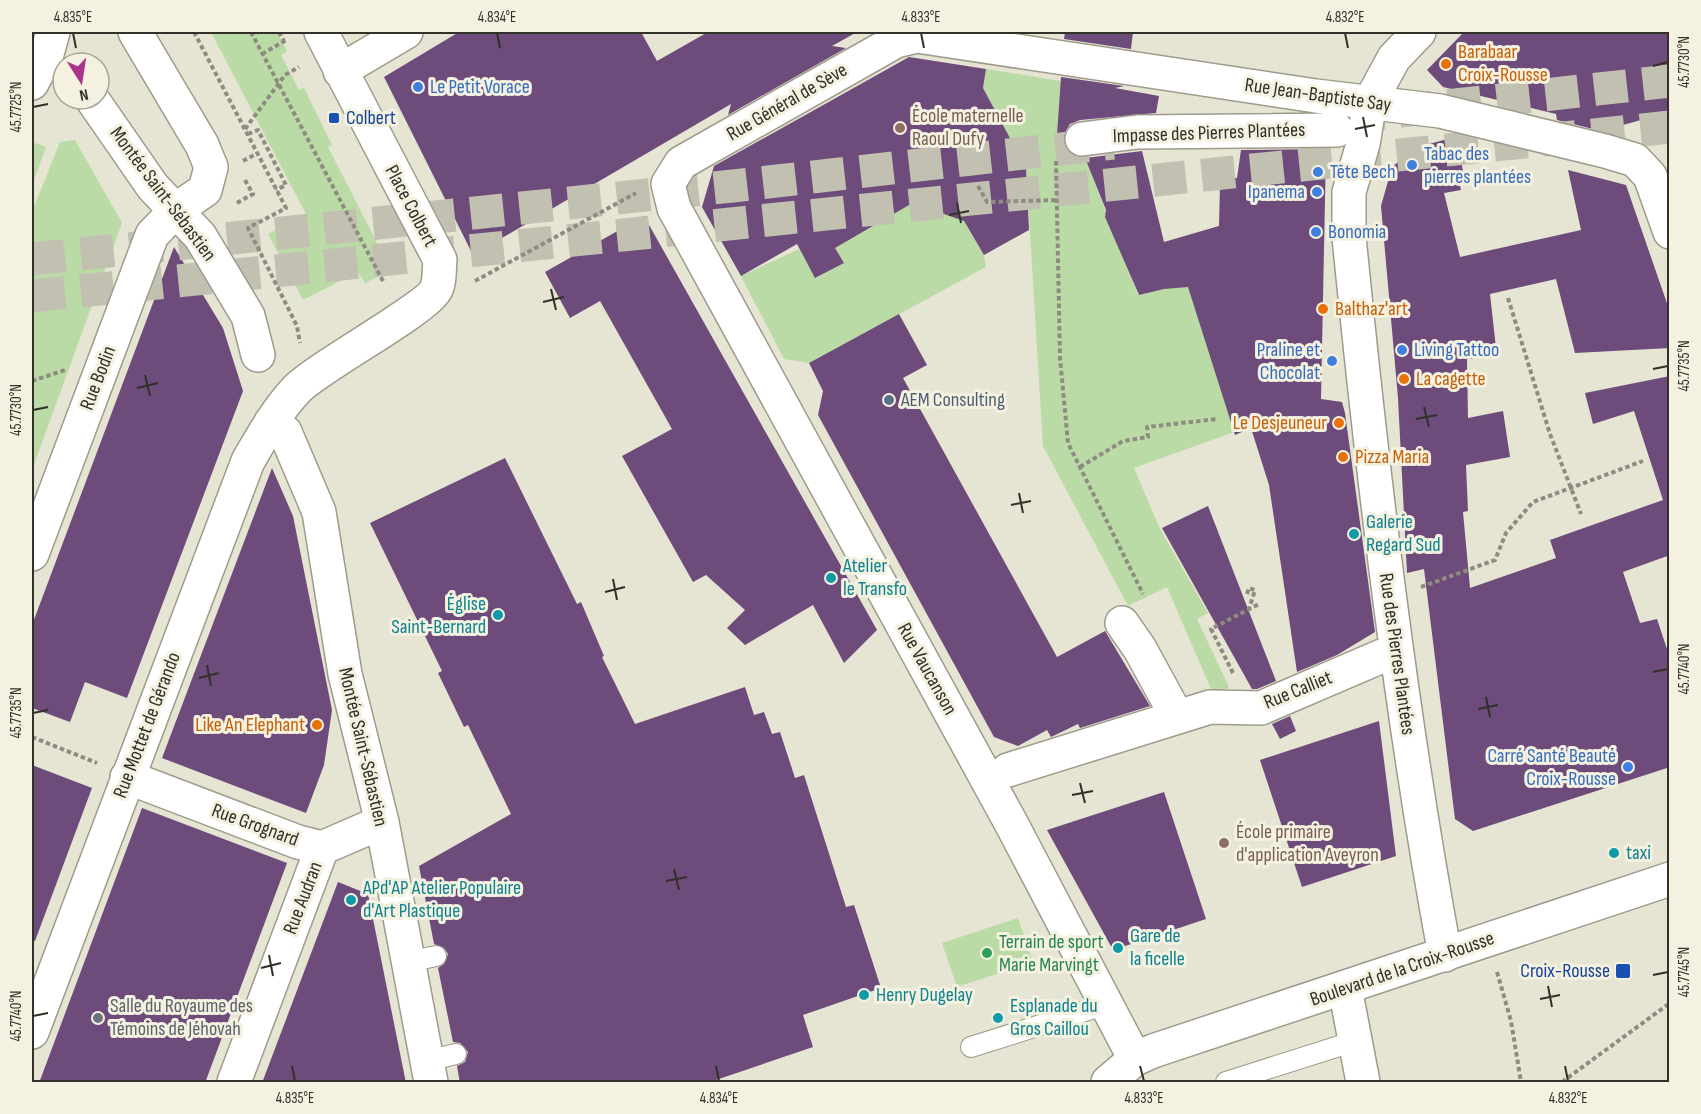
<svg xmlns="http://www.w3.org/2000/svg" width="1701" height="1114" viewBox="0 0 1701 1114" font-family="'Sofia Sans Condensed',sans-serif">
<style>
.green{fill:#badba6}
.building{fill:#6d4b7b}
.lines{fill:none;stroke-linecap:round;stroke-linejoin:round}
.primary-tunnel{stroke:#c2c0b1;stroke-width:33;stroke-dasharray:33 16;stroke-linecap:butt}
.lane-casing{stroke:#9e9b8b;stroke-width:22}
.street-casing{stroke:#9e9b8b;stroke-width:36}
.secondary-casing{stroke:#9e9b8b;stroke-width:36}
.path{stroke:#8e8c80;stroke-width:4;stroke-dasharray:4.5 3;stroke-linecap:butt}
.lane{stroke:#fff;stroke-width:20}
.street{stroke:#fff;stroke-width:33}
.secondary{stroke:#fff;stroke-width:33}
.ticks{fill:none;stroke:#313029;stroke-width:2}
.food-dot{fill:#e8710a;stroke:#f4f1e0;stroke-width:2}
.shop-dot{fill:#3f7fe0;stroke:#f4f1e0;stroke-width:2}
.transit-dot{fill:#1a4fb4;stroke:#f4f1e0;stroke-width:2}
.education-dot{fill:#8d6e63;stroke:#f4f1e0;stroke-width:2}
.service-dot{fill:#5c6f8a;stroke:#f4f1e0;stroke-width:2}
.culture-dot{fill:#0f9aa8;stroke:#f4f1e0;stroke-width:2}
.leisure-dot{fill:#2e9e5b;stroke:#f4f1e0;stroke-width:2}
.worship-dot{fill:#6b7280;stroke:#f4f1e0;stroke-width:2}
.labels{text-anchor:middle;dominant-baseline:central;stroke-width:6;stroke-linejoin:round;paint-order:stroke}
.food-label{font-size:20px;fill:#c56008;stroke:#f4f1e0;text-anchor:start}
.shop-label{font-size:20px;fill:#366cbe;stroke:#f4f1e0;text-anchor:start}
.street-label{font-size:20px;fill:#313029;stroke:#f4f1e0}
.education-label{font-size:20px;fill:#785e54;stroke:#f4f1e0;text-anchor:start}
.transit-label{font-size:20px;fill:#164399;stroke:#f4f1e0;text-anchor:start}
.service-label{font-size:20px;fill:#4e5e75;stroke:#f4f1e0;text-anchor:start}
.culture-label{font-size:20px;fill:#0d838f;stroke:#f4f1e0;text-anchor:start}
.leisure-label{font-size:20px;fill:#27864d;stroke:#f4f1e0;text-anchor:start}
.worship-label{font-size:20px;fill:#5b616d;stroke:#f4f1e0;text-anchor:start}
.neatline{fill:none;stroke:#313029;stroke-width:2}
.ticks-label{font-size:15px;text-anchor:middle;fill:#313029}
</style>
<rect width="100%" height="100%" fill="#e6e4d3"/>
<path class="green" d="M211,32H277L287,51L281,55L299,90L304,88L332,145L328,147L391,270L365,283L358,272L303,300L268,234L306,214Z
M986,69L1061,81L1058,135L1079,133L1080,145L1138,295L1188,283L1234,432L1134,468L1160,529L1208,613L1197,619L1229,687L1214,696L1167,587L1128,606L1043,446L1026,168L983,88Z
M75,140L122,223L32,470V212L60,142Z
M32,142L46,147L32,185Z
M915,198L934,205L938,212L945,215L956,209L984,255L986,267L809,363L784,359L741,276L799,249L816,278L843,263L835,248L914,202Z
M1018,918L1033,962L957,987L942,943Z"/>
<path class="building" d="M459,32H641L657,61L708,32H857L832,46L846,48L728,115L731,104L473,255L384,77Z
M1065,32H1133L1131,49L1064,39Z
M1464,32H1670V112L1601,131L1557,120L1556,114L1443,87L1427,70Z
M909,57L986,69L983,88L1026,168L1029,230L984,255L964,221L938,212L928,194L835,248L844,263L815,278L797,244L741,276L702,207L714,166Z
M1061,77L1124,86L1115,88L1159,96L1156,113L1080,120L1070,124L1064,134L1057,135Z
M1458,136L1464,180L1459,181L1461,190L1444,193L1460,257L1581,230L1568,170L1626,185L1670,312V348L1575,353L1556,279L1490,294L1497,357L1467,359L1468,418L1503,411L1510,457L1466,465L1468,511L1463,512L1470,588L1556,558L1550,540L1663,500L1634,411L1593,424L1585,393L1670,376V555L1623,572L1640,623L1657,619L1670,658V767L1473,831L1455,819L1424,569L1407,573L1398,398L1381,206L1392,167L1415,148Z
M1326,149L1321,399L1342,402L1345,413L1375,632L1337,655L1297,672L1269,485L1251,428L1235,435L1188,287L1164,289L1139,295L1105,217L1106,210L1085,158L1142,151L1164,242L1219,226L1220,184H1232V178H1237L1241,150Z
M644,216L877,630L844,663L813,605L745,645L727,628L745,610L706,575L693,582L622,456L672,429L600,301L570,318L545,272Z
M174,247L223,328L243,391L127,698L85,682L70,722L32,708V625Z
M899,314L927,365L903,378L1057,657L1105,631L1150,706L1080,728L1078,724L1051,737L1047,730L1018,746L994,737L818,415L823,391L809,363Z
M505,458L577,604L581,602L604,656L602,657L635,724L745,687L754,715L764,712L772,734L780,732L795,778L804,775L846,907L854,905L881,988L803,1015L813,1047L707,1083H460L457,1066L465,1062L468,1052L460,1043L453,1042L438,968L444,964L448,954L444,948L434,944L419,866L511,814L468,725L464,727L438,673L442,671L370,523Z
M272,468L293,516L332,710L324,765L306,813L162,758Z
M1208,506L1276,681L1257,689H1252L1162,528Z
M1290,716L1296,731L1280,739L1272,724Z
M1379,721L1396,856L1302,887L1260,760Z
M32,765L92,788L35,941H32Z
M1164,792L1206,919L1113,950L1047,830Z
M142,808L287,863L243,981L205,1083H39Z
M338,882L368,894L406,1083H262Z"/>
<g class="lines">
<path class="primary-tunnel" d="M1302,122L1670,81
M32,259L733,186L1113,143
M32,296L1670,127"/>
<g class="lane-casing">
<path id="lane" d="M408,962L436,956
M971,1047L1107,1004
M426,1061L456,1054
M1226,1082L1355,1041"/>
</g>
<g class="street-casing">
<path id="street" d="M1419,32L1394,58L1370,102L1363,144L1349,192V237C1373,478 1401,717 1445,955
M340,71L406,32
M32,83L47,54L53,32
M92,99L153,187L200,236L248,316L258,355
M1082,139L1137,132L1337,130
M271,422L285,432L319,512L345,674L382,822L431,1082
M32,554L152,235L177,209L205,190L211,167L202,145L135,32
M1122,623L1140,649L1176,715
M1008,770L1210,707L1261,708L1382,656
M127,777L298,842L322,848L382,822
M1345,988L1363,1082
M32,1032L248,461C262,437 277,410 297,389C321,365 431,307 437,287C440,279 439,268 440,260L321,32
M1135,1059L1011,823L674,208L668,184L681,163L896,41L917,36L1316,96L1440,111L1605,151L1635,160L1650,176L1670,232
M234,1082L322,848"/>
</g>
<g class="secondary-casing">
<path id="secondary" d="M1108,1082L1135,1059L1153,1051L1670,879"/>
</g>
<path class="path" d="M194,32L286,208L248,228L297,326L300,343
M251,32L384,283
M279,32L284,41
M262,54L288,39
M245,129L285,75L299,67
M248,134L258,130L286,185L276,190
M243,161L258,153
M1056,161L1060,358L1068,443L1143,594
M978,186L987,202L1057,200
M237,203L253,194L245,180
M475,281L636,193
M1508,298L1550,434L1581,514
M32,381L65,370
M1080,467L1123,441L1148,437L1147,427L1217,419
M1421,587L1495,560L1506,533L1533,502L1643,461
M1247,594L1249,588L1255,590L1249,609
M1233,673L1211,629L1259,604
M32,737L97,763
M1497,972L1511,1021L1521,1082
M1562,1082L1670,1003"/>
<use href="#lane" class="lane"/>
<use href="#street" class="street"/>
<use href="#secondary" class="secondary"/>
</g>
<path class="ticks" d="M73,33L76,48M497,33L500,48M921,33L924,48M1345,33L1348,48M1653,66L1668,62M33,107L48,104M1363,117L1367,137M1355,129L1375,125M957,203L961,223M949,215L969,211M551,289L556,310M543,302L564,297M1653,369L1668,366M145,375L150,396M137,388L158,383M1424,407L1429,427M33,410L48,407M1416,419L1437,415M1019,493L1023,513M1011,505L1031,501M613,579L617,600M605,592L625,587M207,665L211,686M1653,672L1668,669M199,678L219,673M1486,697L1490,717M1478,709L1498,705M33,713L48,710M1080,783L1085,803M1072,795L1093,791M674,869L679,890M666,881L687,877M269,955L273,976M261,968L281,963M1653,975L1668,972M1548,986L1552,1007M1540,999L1560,995M33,1016L48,1013M292,1066L295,1081M716,1066L719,1081M1140,1066L1144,1081M1565,1066L1568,1081"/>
<g class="food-dot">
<circle cx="1446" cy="64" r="6"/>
<circle cx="1323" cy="309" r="6"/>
<circle cx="1404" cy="379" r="6"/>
<circle cx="1339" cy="423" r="6"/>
<circle cx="1343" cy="457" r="6"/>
<circle cx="317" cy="725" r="6"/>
</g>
<g class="shop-dot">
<circle cx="418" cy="87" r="6"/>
<circle cx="1412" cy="165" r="6"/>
<circle cx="1318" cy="172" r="6"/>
<circle cx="1317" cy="192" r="6"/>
<circle cx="1316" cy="232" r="6"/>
<circle cx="1402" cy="350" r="6"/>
<circle cx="1332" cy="361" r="6"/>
<circle cx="1628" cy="767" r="6"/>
</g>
<g class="transit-dot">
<rect x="328" y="112" width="12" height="12" rx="3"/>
<rect x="1615" y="963" width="16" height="16" rx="3"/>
</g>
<g class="education-dot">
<circle cx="900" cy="128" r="6"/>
<circle cx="1224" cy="843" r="6"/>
</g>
<circle class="service-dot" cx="889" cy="400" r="6"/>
<g class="culture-dot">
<circle cx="1354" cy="534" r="6"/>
<circle cx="831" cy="578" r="6"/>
<circle cx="498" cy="615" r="6"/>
<circle cx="1614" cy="853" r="6"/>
<circle cx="351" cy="900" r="6"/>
<circle cx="1118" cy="948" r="6"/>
<circle cx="864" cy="995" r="6"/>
<circle cx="998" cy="1018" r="6"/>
</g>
<circle class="leisure-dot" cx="987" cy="953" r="6"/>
<circle class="worship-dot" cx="98" cy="1018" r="6"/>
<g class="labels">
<g class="food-label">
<text x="1458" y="52">Barabaar<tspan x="1458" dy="23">Croix-Rousse</tspan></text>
<text x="1335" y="309">Balthaz'art</text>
<text x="1416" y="379">La cagette</text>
<text x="1327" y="423" text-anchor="end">Le Desjeuneur</text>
<text x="1355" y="457">Pizza Maria</text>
<text x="305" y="725" text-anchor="end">Like An Elephant</text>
</g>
<g class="shop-label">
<text x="430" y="87">Le Petit Vorace</text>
<text x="1424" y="154">Tabac des<tspan x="1424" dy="23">pierres plantées</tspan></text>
<text x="1330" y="172">Tête Bech</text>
<text x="1305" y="192" text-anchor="end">Ipanema</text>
<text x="1328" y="232">Bonomia</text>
<text x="1320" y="350" text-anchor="end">Praline et<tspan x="1320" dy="23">Chocolat</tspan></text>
<text x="1414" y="350">Living Tattoo</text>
<text x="1616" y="756" text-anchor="end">Carré Santé Beauté<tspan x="1616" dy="23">Croix-Rousse</tspan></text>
</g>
<g class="street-label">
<text transform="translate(1318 95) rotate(8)">Rue Jean-Baptiste Say</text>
<text transform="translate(787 102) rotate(-30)">Rue Général de Sève</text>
<text transform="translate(1209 133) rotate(-2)">Impasse des Pierres Plantées</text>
<text transform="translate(163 194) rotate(53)">Montée Saint-Sébastien</text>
<text transform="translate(411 206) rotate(62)">Place Colbert</text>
<text transform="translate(98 378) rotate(-69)">Rue Bodin</text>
<text transform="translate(1397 654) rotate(82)">Rue des Pierres Plantées</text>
<text transform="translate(927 669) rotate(61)">Rue Vaucanson</text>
<text transform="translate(1298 690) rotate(-22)">Rue Calliet</text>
<text transform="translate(147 725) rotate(-69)">Rue Mottet de Gérando</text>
<text transform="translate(363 747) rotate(77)">Montée Saint-Sébastien</text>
<text transform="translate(255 825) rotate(20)">Rue Grognard</text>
<text transform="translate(303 898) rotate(-69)">Rue Audran</text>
<text transform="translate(1402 969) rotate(-19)">Boulevard de la Croix-Rousse</text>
</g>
<g class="education-label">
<text x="912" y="116">École maternelle<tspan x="912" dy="23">Raoul Dufy</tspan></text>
<text x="1236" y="832">École primaire<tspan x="1236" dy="23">d'application Aveyron</tspan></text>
</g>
<g class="transit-label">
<text x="346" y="118">Colbert</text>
<text x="1610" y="971" text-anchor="end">Croix-Rousse</text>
</g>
<g class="service-label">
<text x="901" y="400">AEM Consulting</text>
</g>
<g class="culture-label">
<text x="1366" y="522">Galerie<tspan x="1366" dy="23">Regard Sud</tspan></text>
<text x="843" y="566">Atelier<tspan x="843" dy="23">le Transfo</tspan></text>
<text x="486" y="604" text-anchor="end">Église<tspan x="486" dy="23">Saint-Bernard</tspan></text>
<text x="1626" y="853">taxi</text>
<text x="363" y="888">APd'AP Atelier Populaire<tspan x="363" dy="23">d'Art Plastique</tspan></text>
<text x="1130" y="936">Gare de<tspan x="1130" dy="23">la ficelle</tspan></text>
<text x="876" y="995">Henry Dugelay</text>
<text x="1010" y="1006">Esplanade du<tspan x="1010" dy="23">Gros Caillou</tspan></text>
</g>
<g class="leisure-label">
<text x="999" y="942">Terrain de sport<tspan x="999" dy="23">Marie Marvingt</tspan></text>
</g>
<g class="worship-label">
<text x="110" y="1006">Salle du Royaume des<tspan x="110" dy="23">Témoins de Jéhovah</tspan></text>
</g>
</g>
<rect width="1701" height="1114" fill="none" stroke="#f4f1e0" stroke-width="66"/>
<g transform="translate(81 81) rotate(168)"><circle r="28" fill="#f4f1e0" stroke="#a6a497" stroke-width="1.5"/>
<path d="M0-4.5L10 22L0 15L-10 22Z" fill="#aa338b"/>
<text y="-9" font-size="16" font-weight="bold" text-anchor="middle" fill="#313029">N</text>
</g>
<rect x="33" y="33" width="1635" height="1048" class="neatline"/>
<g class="ticks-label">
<text x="73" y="22">4.835°E</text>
<text x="497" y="22">4.834°E</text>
<text x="921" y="22">4.833°E</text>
<text x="1345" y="22">4.832°E</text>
<text transform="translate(1684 62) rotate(-90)" y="5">45.7730°N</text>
<text transform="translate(16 107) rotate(-90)" y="5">45.7725°N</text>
<text transform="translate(1684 366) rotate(-90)" y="5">45.7735°N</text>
<text transform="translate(16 410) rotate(-90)" y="5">45.7730°N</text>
<text transform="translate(1684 669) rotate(-90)" y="5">45.7740°N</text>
<text transform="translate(16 713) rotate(-90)" y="5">45.7735°N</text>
<text transform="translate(1684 972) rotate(-90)" y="5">45.7745°N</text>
<text transform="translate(16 1016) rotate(-90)" y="5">45.7740°N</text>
<text x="295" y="1103">4.835°E</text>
<text x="719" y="1103">4.834°E</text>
<text x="1144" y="1103">4.833°E</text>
<text x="1568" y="1103">4.832°E</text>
</g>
</svg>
